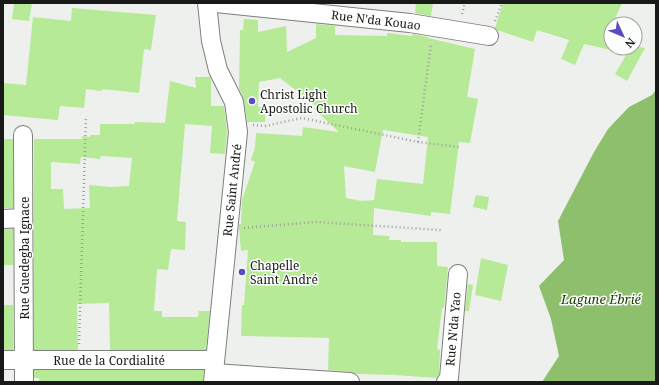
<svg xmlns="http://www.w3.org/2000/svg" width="659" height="385" viewBox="0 0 659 385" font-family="'Noto Serif',serif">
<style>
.water{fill:#8dbf6d}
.building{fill:#b6ea96;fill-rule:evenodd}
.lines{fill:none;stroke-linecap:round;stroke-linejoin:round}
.minor-casing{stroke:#7d7f7c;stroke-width:20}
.path{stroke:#9d9e9c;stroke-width:2.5;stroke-dasharray:1 3;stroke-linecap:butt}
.minor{stroke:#fff;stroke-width:18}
.poi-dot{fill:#5b4bc3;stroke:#fcfefb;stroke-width:1.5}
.labels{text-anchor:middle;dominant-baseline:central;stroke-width:3;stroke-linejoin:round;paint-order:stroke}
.street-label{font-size:12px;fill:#181918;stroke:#fcfefb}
.poi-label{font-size:12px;fill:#181918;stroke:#fcfefb;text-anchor:start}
.water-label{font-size:13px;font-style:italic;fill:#1b3900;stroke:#fcfefb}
</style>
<rect width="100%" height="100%" fill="#eef0ed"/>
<path class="water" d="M656,90V382H542L559,356L551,319L539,286L564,260L558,221L594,152L608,129L629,107L652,95Z"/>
<path class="building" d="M14,3H32L29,21L12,19Z
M416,3H433L431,16L415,13Z
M503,3H622L614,21L619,23V24H611V50L584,44L575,65L561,59L569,40L537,30L533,42L497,30L495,28Z
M72,8L156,15L151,50L144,49L139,93L102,89V91L86,89L84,108L60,106L58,120L3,115V83L26,85L33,17L71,21Z
M244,19L258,20V32L286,26L287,52L316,38V24L335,26V35L387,36V33L412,36L413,34L428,37V38L475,49L467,97L478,99L470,143L459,142L450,214L431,212V216L374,208L373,235L390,236L389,240H401V242H437V266L448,267L444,308H442L437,349L440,350L439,374L437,378L395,375L357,374L351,372L328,370L329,338L241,336L242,305H244L248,250L241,251L239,228V224H241L242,200L255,162L251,160L255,147L256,133L302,136L303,127L339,132L314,109L316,106L280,78L259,82L258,107H266L265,122H247L244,100L239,88L240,30H243ZM383,130L428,137L423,184L377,179L374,200L362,201L346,198L344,166L375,172Z
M635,46L645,48L627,81L615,74L630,48H635Z
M195,77H210L211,80V106H224L227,132L225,154L210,153L212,126L185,124L177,221L186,222L185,250L171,249L168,270L157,269L154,311H162V317H198L199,311H210L206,350H110L109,303L77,304L78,350H34V139H82V136L90,137V135H100V124H135V122L165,123L170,81L196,88ZM101,156L132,158L129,186L110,187L89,185L90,208L64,209L63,189H51V162L80,164L81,157L100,159Z
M3,139H13V208H3Z
M476,195L489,197L487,210L473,207Z
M3,229H13V265H3Z
M481,258L508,265L501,301L475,295Z
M468,284L473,285L469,311H465Z
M3,305H13V350H3Z
M34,370H204L203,382H39V378H34Z"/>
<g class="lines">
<g class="minor-casing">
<path id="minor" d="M207,3L211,41L218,70L234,102L238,132L213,382
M216,3L410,23L489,36
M23,135L24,382
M3,219L23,218
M3,360H215
M214,373L350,382
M446,382L449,378L458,274"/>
</g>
<path class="path" d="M462,14L465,3
M495,21L502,3
M253,125L265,126L302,118L418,142L459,147
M418,142L431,44
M244,228L315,222L441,230
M79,344L86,116"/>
<use href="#minor" class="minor"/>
</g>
<g class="poi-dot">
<circle cx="252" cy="101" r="4"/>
<circle cx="242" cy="272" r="4"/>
</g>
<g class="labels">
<g class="street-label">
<text transform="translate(376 20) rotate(7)">Rue N'da Kouao</text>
<text transform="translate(232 190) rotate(-84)">Rue Saint André</text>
<text transform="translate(24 258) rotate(-90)">Rue Guedegba Ignace</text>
<text transform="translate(453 329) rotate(-85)">Rue N'da Yao</text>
<text x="109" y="360">Rue de la Cordialité</text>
</g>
<g class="poi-label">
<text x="260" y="94">Christ Light<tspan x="260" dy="14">Apostolic Church</tspan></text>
<text x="250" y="265">Chapelle<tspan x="250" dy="14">Saint André</tspan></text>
</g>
<g class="water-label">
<text x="601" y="299">Lagune Ébrié</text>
</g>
</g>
<rect width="659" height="385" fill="none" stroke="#181918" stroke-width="8"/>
<g transform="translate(623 36) rotate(134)"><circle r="19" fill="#fcfefb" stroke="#a1a2a0"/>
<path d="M0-3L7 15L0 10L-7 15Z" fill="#5b4bc3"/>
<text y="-6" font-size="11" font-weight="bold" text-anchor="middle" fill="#181918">N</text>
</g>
</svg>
